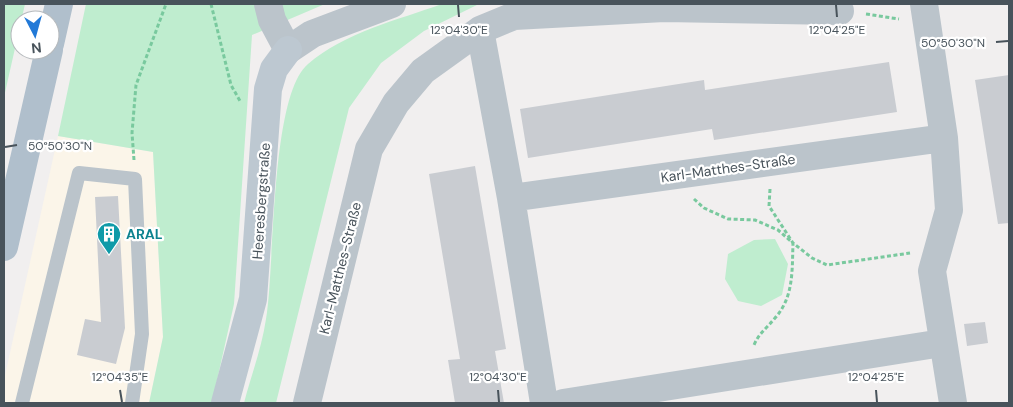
<svg xmlns="http://www.w3.org/2000/svg" width="1013" height="407" viewBox="0 0 1013 407" font-family="'DM Sans',sans-serif">
<style>
.commercial{fill:#fbf5e9}
.green{fill:#bfedcf}
.building{fill:#c9ccd1}
.lines{fill:none;stroke-linecap:round;stroke-linejoin:round}
.path{stroke:#79c99e;stroke-width:3;stroke-dasharray:4 2.5;stroke-linecap:butt}
.lane{stroke:#bbc4cb;stroke-width:14}
.street{stroke:#bbc4cb;stroke-width:28}
.secondary{stroke:#bdc8d1;stroke-width:28}
.primary{stroke:#b0bfcc;stroke-width:28}
.ticks{fill:none;stroke:#48535b;stroke-width:2}
.labels{text-anchor:middle;dominant-baseline:central;stroke-width:4.5;stroke-linejoin:round;paint-order:stroke}
.street-label{font-size:14px;fill:#48535b;stroke:#fff}
.culture-label{font-size:14px;font-weight:bold;fill:#0d838f;stroke:#fff;text-anchor:start}
.ticks-label{font-size:12px;text-anchor:middle;fill:#48535b;stroke:#fff;stroke-width:4.5;stroke-linejoin:round;paint-order:stroke}
</style>
<rect width="100%" height="100%" fill="#f1efef"/>
<path class="commercial" d="M58,136L153,152L163,337L149,403H4V380Z"/>
<path class="green" d="M4,4H25L4,97Z
M86,4H325L252,35L234,304L212,403H149L163,337L153,152L58,136Z
M442,4H479L424,31L381,63L349,108L276,403H244C251,376 262,347 266,319C275,266 270,96 308,64C345,32 398,20 442,4Z
M775,239L788,264L782,295L761,306L738,301L725,279L728,254L754,240Z"/>
<path class="building" d="M889,62L897,112L714,140L712,129L528,158L520,109L704,80L705,90Z
M1009,75V223L998,224L975,80Z
M475,166L506,349L495,351L504,403H455L448,360L460,359L429,174Z
M118,196L125,328L116,364L77,355L85,319L101,322L95,197Z
M985,322L988,343L967,346L964,324Z"/>
<g class="lines">
<path class="path" d="M211,4L231,85L240,101
M866,14L899,19
M134,160L132,133L136,85L166,4
M770,189L769,206L793,243L812,258L827,265L910,253
M694,199L704,208L728,219L755,220L778,230L793,243C792,270 794,297 775,318C767,328 759,333 754,345"/>
<path class="lane" d="M22,403L79,173L135,179L142,334L132,403"/>
<path class="street" d="M268,4L272,20L288,50L312,34L392,4
M924,4L944,138L949,210L932,271L953,403
M480,30L511,198L544,403
M511,198L944,138
M307,403L369,149L396,103L423,71L480,30L514,16L664,8L840,11
M563,403L942,343"/>
<path class="secondary" d="M225,403L253,299L268,89L274,69L288,50"/>
<path class="primary" d="M50,44L59,4
M4,247L49,50"/>
</g>
<path class="ticks" d="M458,5L459,17M836,5L837,17M996,42L1008,41M5,147L17,145M120,390L122,402M498,390L499,402M876,390L877,402"/>
<defs>
<g id="building-pin" transform="scale(1.25)"><path d="M0 17L-7.5 6A9.5 9.5 0 1 1 7.5 6Z" fill="#0f9aa8" stroke="#fff"/><path d="M-4-6H4V6H1V3H-1V6H-4ZM-2.5-4.3h1.7v1.8h-1.7ZM.8-4.3h1.7v1.8H.8ZM-2.5-1h1.7V.8h-1.7ZM.8-1h1.7V.8H.8Z" fill="#fff"/></g>
</defs>
<g fill-rule="evenodd">
<use href="#building-pin" x="109" y="234"/>
</g>
<g class="labels">
<g class="street-label">
<text transform="translate(728 168) rotate(-8)">Karl-Matthes-Straße</text>
<text transform="translate(261 201) rotate(-86)">Heeresbergstraße</text>
<text transform="translate(340 268) rotate(-76)">Karl-Matthes-Straße</text>
</g>
<g class="culture-label">
<text x="126" y="234">ARAL</text>
</g>
</g>
<g class="ticks-label">
<text x="459" y="34">12°04'30"E</text>
<text x="837" y="34">12°04'25"E</text>
<text x="953" y="47">50°50'30"N</text>
<text x="60" y="150">50°50'30"N</text>
<text x="120" y="381">12°04'35"E</text>
<text x="498" y="381">12°04'30"E</text>
<text x="876" y="381">12°04'25"E</text>
</g>
<rect width="1013" height="407" fill="none" stroke="#48535b" stroke-width="10"/>
<g transform="translate(35 35) rotate(174)"><circle r="24" fill="#ffffff" stroke="#b6babd"/>
<path d="M0-4L9 19L0 12L-9 19Z" fill="#2279d7"/>
<text y="-8" font-size="14" font-weight="bold" text-anchor="middle" fill="#48535b">N</text>
</g>
</svg>
